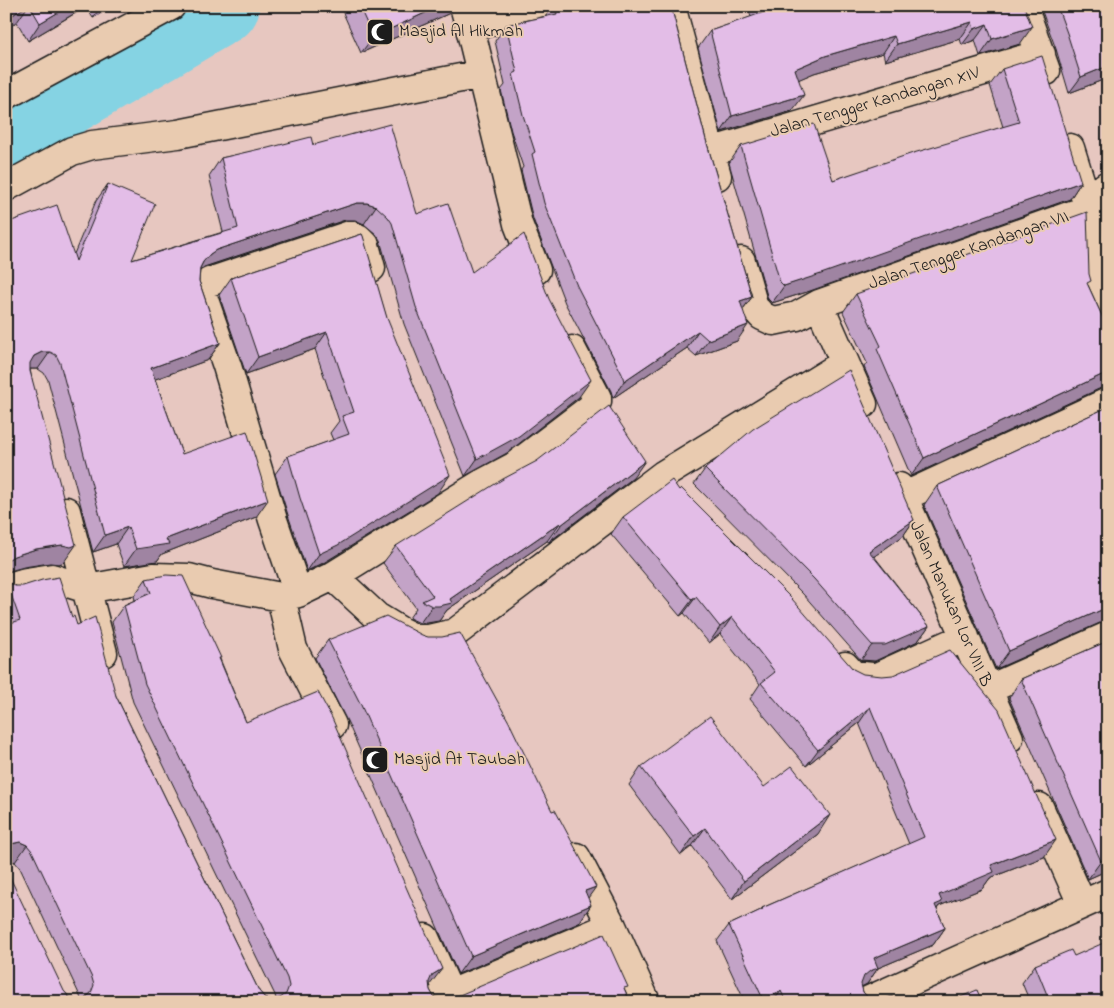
<svg xmlns="http://www.w3.org/2000/svg" width="1114" height="1008" viewBox="0 0 1114 1008" font-family="'Indie Flower',sans-serif">
<style>
.lines{fill:none;stroke-linecap:round;stroke-linejoin:round}
.river{stroke:#85d3e3;stroke-width:75}
.street-casing{stroke:#1c1c1c;stroke-width:31}
.street{stroke:#e9cbb0;stroke-width:28}
.wall{fill:#c3a3c7;stroke:#1c1c1c}
.shaded-wall{fill:#9f84a2;stroke:#1c1c1c}
.building{fill:#e3bde7;stroke:#1c1c1c}
.labels{text-anchor:middle;dominant-baseline:central;stroke-width:4;stroke-linejoin:round;paint-order:stroke}
.poi-label{font-size:18px;fill:#1c1c1c;stroke:#e9cbb0;text-anchor:start}
.street-label{font-size:18px;fill:#1c1c1c;stroke:#e9cbb0}
</style>
<rect width="100%" height="100%" fill="#e7c7c0"/>
<filter id="ink" filterUnits="userSpaceOnUse"><feTurbulence type="fractalNoise" baseFrequency=".02" numOctaves="2"/><feDisplacementMap in="SourceGraphic" scale="10" xChannelSelector="R" yChannelSelector="G"/><feConvolveMatrix kernelMatrix="1 2 1 2 8 2 1 2 1" color-interpolation-filters="sRGB"/></filter>
<g filter="url(#ink)">
<g class="lines">
<path class="river" d="M6,134L222,6"/>
<g class="street-casing">
<path id="street" d="M464,6L470,28L518,224L536,270
M671,6L717,176
M1023,6L1046,71
M470,28L538,6
M6,95L171,6
M1070,148L1089,209L1092,292L1108,324
M710,152L1041,54
M6,187L72,151L92,145L178,134L481,74
M741,261L754,307L762,316L773,321L797,316L819,304L1089,209L1105,187L1108,185
M819,304L863,404
M899,487L1009,738
M903,497L1108,402
M66,511L103,653
M333,576L377,617L400,631L416,639H429L455,633L663,475L845,363
M6,588L26,582L52,578L87,589L153,577L189,578L212,584L281,597L298,593L333,576L483,483L515,466L595,405L597,402V398L572,350
M298,593L273,520L227,366L202,294L203,289L209,282L350,235L358,238L365,245L371,268
M281,597L293,649L332,725
M845,666L853,675L872,677L879,676L965,637
M987,690L1108,636
M1039,807L1082,904
M576,857L612,926L646,1002
M425,938L450,994
M432,1002L612,926
M865,1002L1108,893"/>
</g>
<use href="#street" class="street"/>
</g>
<path class="wall" d="M6,6H113L93,18L86,7L28,41L17,22Z
M340,6H454L450,13L361,53Z
M553,6H671L706,140L752,297L743,309L737,341L696,356L687,348L613,398L611,391L565,303L533,219L521,170L523,167L511,131L501,90L505,85L495,41L506,25L546,16Z
M748,6H1024L1020,44L980,56L975,40L962,45L960,39L885,61L883,53L814,73L799,79L792,111L721,132L698,48L710,31L751,17Z
M1040,6H1108V78L1069,93L1056,49Z
M1002,69L1081,182L1070,199L810,291L772,303L768,299L729,163L741,146L833,180L1003,127L990,85Z
M313,145L417,214L472,272L579,397L507,453L465,476L404,324L380,240L376,234L364,224L355,220H345L204,267L200,270L199,281L220,343L208,360L155,379L182,454L256,517L162,554L157,561L124,566L116,544L93,552L48,380L44,373L38,369H30L64,562L59,564L50,563L24,567L6,572V223L74,254L96,201L108,184L132,260L223,232L209,176L221,158L264,149Z
M1108,221V279H1107L1105,225Z
M362,234L438,493L325,562L307,571L288,515L275,474L288,456L333,440L330,433L339,421L315,349L246,374L219,295L231,278Z
M1088,285L1108,329V387L1101,388L911,476L864,367L867,363L843,312L856,294Z
M1108,407V621L1102,622L996,669L924,505L937,486Z
M705,469L914,520L903,536L874,556L929,626L918,641L875,661L861,660L803,594L694,484Z
M633,478L549,542L547,541L447,610L439,621L427,623H420L409,618L416,608L383,563L396,546Z
M679,490L853,669L1044,857L990,878L982,889L939,906L937,909L945,928L933,945L878,968L867,984L861,986L863,992L868,998L874,1001L894,1002H745L717,941L729,925L761,910L762,908L909,844L859,723L806,766L750,699L760,684L720,634L709,643L684,613L680,616L611,534L623,517Z
M146,579L220,659L246,722L429,986L430,990L434,997L442,1000L625,990L630,1002H6L64,991L70,998L77,1000L81,999L80,996L20,868L15,862L8,860H6V580L8,582L72,617L77,625L116,696L259,991L264,997L272,1000L276,999L275,995L133,702L112,622L124,605L135,600L134,596Z
M328,640L591,905L579,923L458,974L348,723L315,658Z
M1108,641V870L1088,879L1009,698L1021,679Z
M641,767L764,787L818,834L732,899L692,846L681,855L629,785Z
M1074,956L1108,1002H1030L1022,983L1035,965Z"/>
<path class="shaded-wall" d="M27,6H28L17,22L6,29V19Z
M69,6H87L28,41L40,23Z
M101,6H113L93,18Z
M440,6H454L450,13L361,53L373,37Z
M972,22L960,39L885,61L897,44Z
M987,24L975,40L962,45L974,29Z
M1032,27L1020,44L980,56L992,39Z
M894,36L883,53L814,73L784,86L795,69L825,56Z
M1108,66V78L1069,93L1081,77Z
M804,95L792,111L721,132L732,116Z
M1081,182L1070,199L810,291L772,303L784,286Z
M357,203H367L376,206L364,224L355,220H345L204,267L198,272L203,262L210,254L216,250Z
M752,297L740,313V301Z
M748,325L737,341L696,356L708,340Z
M698,331L687,348L613,398L624,381Z
M327,332L315,349L246,374L258,357Z
M220,343L208,360L139,385L151,368Z
M42,352H50L38,369H30L22,373L34,356Z
M1108,372V387L1101,388L911,476L924,458Z
M591,380L579,397L507,453L465,476L477,459Z
M645,461L633,478L549,542L561,525Z
M450,475L438,493L325,562L307,571L319,554Z
M268,500L256,517L162,554L157,561L124,566L136,549L166,539Z
M914,520L903,536L859,567L869,551Z
M560,523L547,541L447,610L439,621L427,623H420L432,606L450,599Z
M128,527L116,544L93,552L105,535Z
M62,545H76L64,562L59,564L50,563L24,567L6,572V560L14,556L36,549Z
M696,597L684,613L680,616L692,600Z
M1108,607V621L1102,622L996,669L1009,651Z
M732,617L720,634L709,643L720,627Z
M929,626L918,641L875,661L861,660L872,645Z
M870,707L859,723L806,766L818,750Z
M830,815L818,834L732,899L744,881Z
M705,828L692,846L681,855L694,836Z
M1056,840L1044,857L990,878L982,889L939,906L930,918L939,895L991,865Z
M20,842L27,845L15,862L8,860H6V848L11,844Z
M1108,858V870L1088,879L1101,861Z
M596,887L583,905L585,891Z
M591,905L579,923L458,974L471,956Z
M945,928L933,945L878,968L867,984L859,988L853,992L874,958Z
M442,969L429,986L420,992L432,975Z
M781,991L773,1002H761L763,999Z"/>
<path class="building" d="M6,6H27L6,19Z
M30,6H69L40,23Z
M359,6H440L373,37Z
M555,6H671L706,140L752,297L740,301L748,325L708,340L698,331L624,381L622,374L577,286L544,203L532,154L535,152L523,115L513,74L517,72L506,25L557,14Z
M765,6H1024L1032,27L992,39L987,24L974,29L972,22L897,44L894,36L825,56L795,69L804,95L732,116L710,31L767,11Z
M1057,6H1108V66L1081,77L1067,33Z
M1042,56L1081,182L821,274L784,286L780,282L741,146L814,124L833,180L910,154L1019,122L1002,69Z
M390,124L417,214L448,203L472,272L524,234L549,299L591,380L519,436L477,459L416,307L392,223L388,217L376,206L367,203H357L216,250L210,254L203,262L200,268L199,281L220,343L151,368L182,454L247,431L268,500L166,539L169,544L136,549L128,527L105,535L60,363L56,355L50,352H42L34,356L30,363V371L76,545L71,547L62,545L36,549L14,556L6,561V223L57,205L76,261L108,184L155,204L132,260L238,228L221,158L264,148V149L311,137L313,145Z
M1087,212L1089,274L1091,281L1087,283L1108,329V372L924,458L877,349L881,346L856,294Z
M362,234L363,236L387,318L450,475L338,545L319,554L300,498L288,456L349,434L342,416L354,412L327,332L258,357L231,278Z
M849,370L914,520L869,551L929,626L885,645H872L814,579L705,469L753,429Z
M609,406L645,461L561,525L560,523L450,599L452,603L439,606H432L422,601L433,596L396,546L503,479L537,461Z
M1108,407V607L1009,651L937,486Z
M672,480L679,490L681,488L792,599L853,669L863,674L882,676L893,675L950,650L999,710L1056,840L991,865L994,872L939,895L942,902L935,905L945,928L874,958L878,968L870,971L864,976L861,984L863,992L868,998L874,1001L883,1000L892,996L894,1002H786L781,991L763,999L729,925L763,909L762,908L924,837L870,707L818,750L761,683L775,672L732,617L720,627L696,597L692,600L623,517Z
M166,575L183,576L221,658H219L246,722L318,692L332,718L442,969L432,975L429,982L430,990L434,997L442,1000L450,999L604,934L628,987L624,988L630,1002H6V869L64,991L70,998L77,1000L84,999L91,993L94,985L92,978L32,851L27,845L20,842L11,844L6,848V625L20,620L6,580L8,582L15,586H23L42,580L59,577L72,617L74,616L77,625L95,617L116,696L259,991L264,997L272,1000L280,998L286,994L289,986L287,978L145,684L124,605L151,593L146,579Z
M386,616L422,635L428,637H442L460,633L509,722L552,811L555,810L596,887L585,891L591,905L471,956L361,705L328,640Z
M1108,641V858L1101,861L1021,679Z
M710,716L764,787L792,766L830,815L744,881L705,828L694,836L641,767Z
M1108,941V1002H1050L1035,965L1071,950L1074,956Z
M977,990L982,1002H949Z"/>
</g>
<defs>
<g id="mosque-square" transform="scale(1.4375)"><rect x="-9" y="-9" width="18" height="18" rx="4" fill="#1c1c1c" stroke="#e9cbb0"/><path d="M3.5-4.9A6 6 0 1 0 3.5 4.9A5 5 0 1 1 3.5-4.9Z" fill="#fff"/></g>
</defs>
<g fill-rule="evenodd">
<use href="#mosque-square" x="380" y="32"/>
<use href="#mosque-square" x="375" y="760"/>
</g>
<g class="labels">
<g class="poi-label">
<text x="399" y="32">Masjid Al Hikmah</text>
<text x="394" y="760">Masjid At Taubah</text>
</g>
<g class="street-label">
<text transform="translate(875 103) rotate(-16)">Jalan Tengger Kandangan XIV</text>
<text transform="translate(969 251) rotate(-19)">Jalan Tengger Kandangan VII</text>
<text transform="translate(950 604) rotate(66)">Jalan Manukan Lor VIII B</text>
</g>
</g>
<rect width="1114" height="1008" fill="none" stroke="#e9cbb0" stroke-width="25"/>
<rect x="12" y="12" width="1089" height="983" fill="none" stroke="#1c1c1c" stroke-width="2" filter="url(#ink)"/>
</svg>
